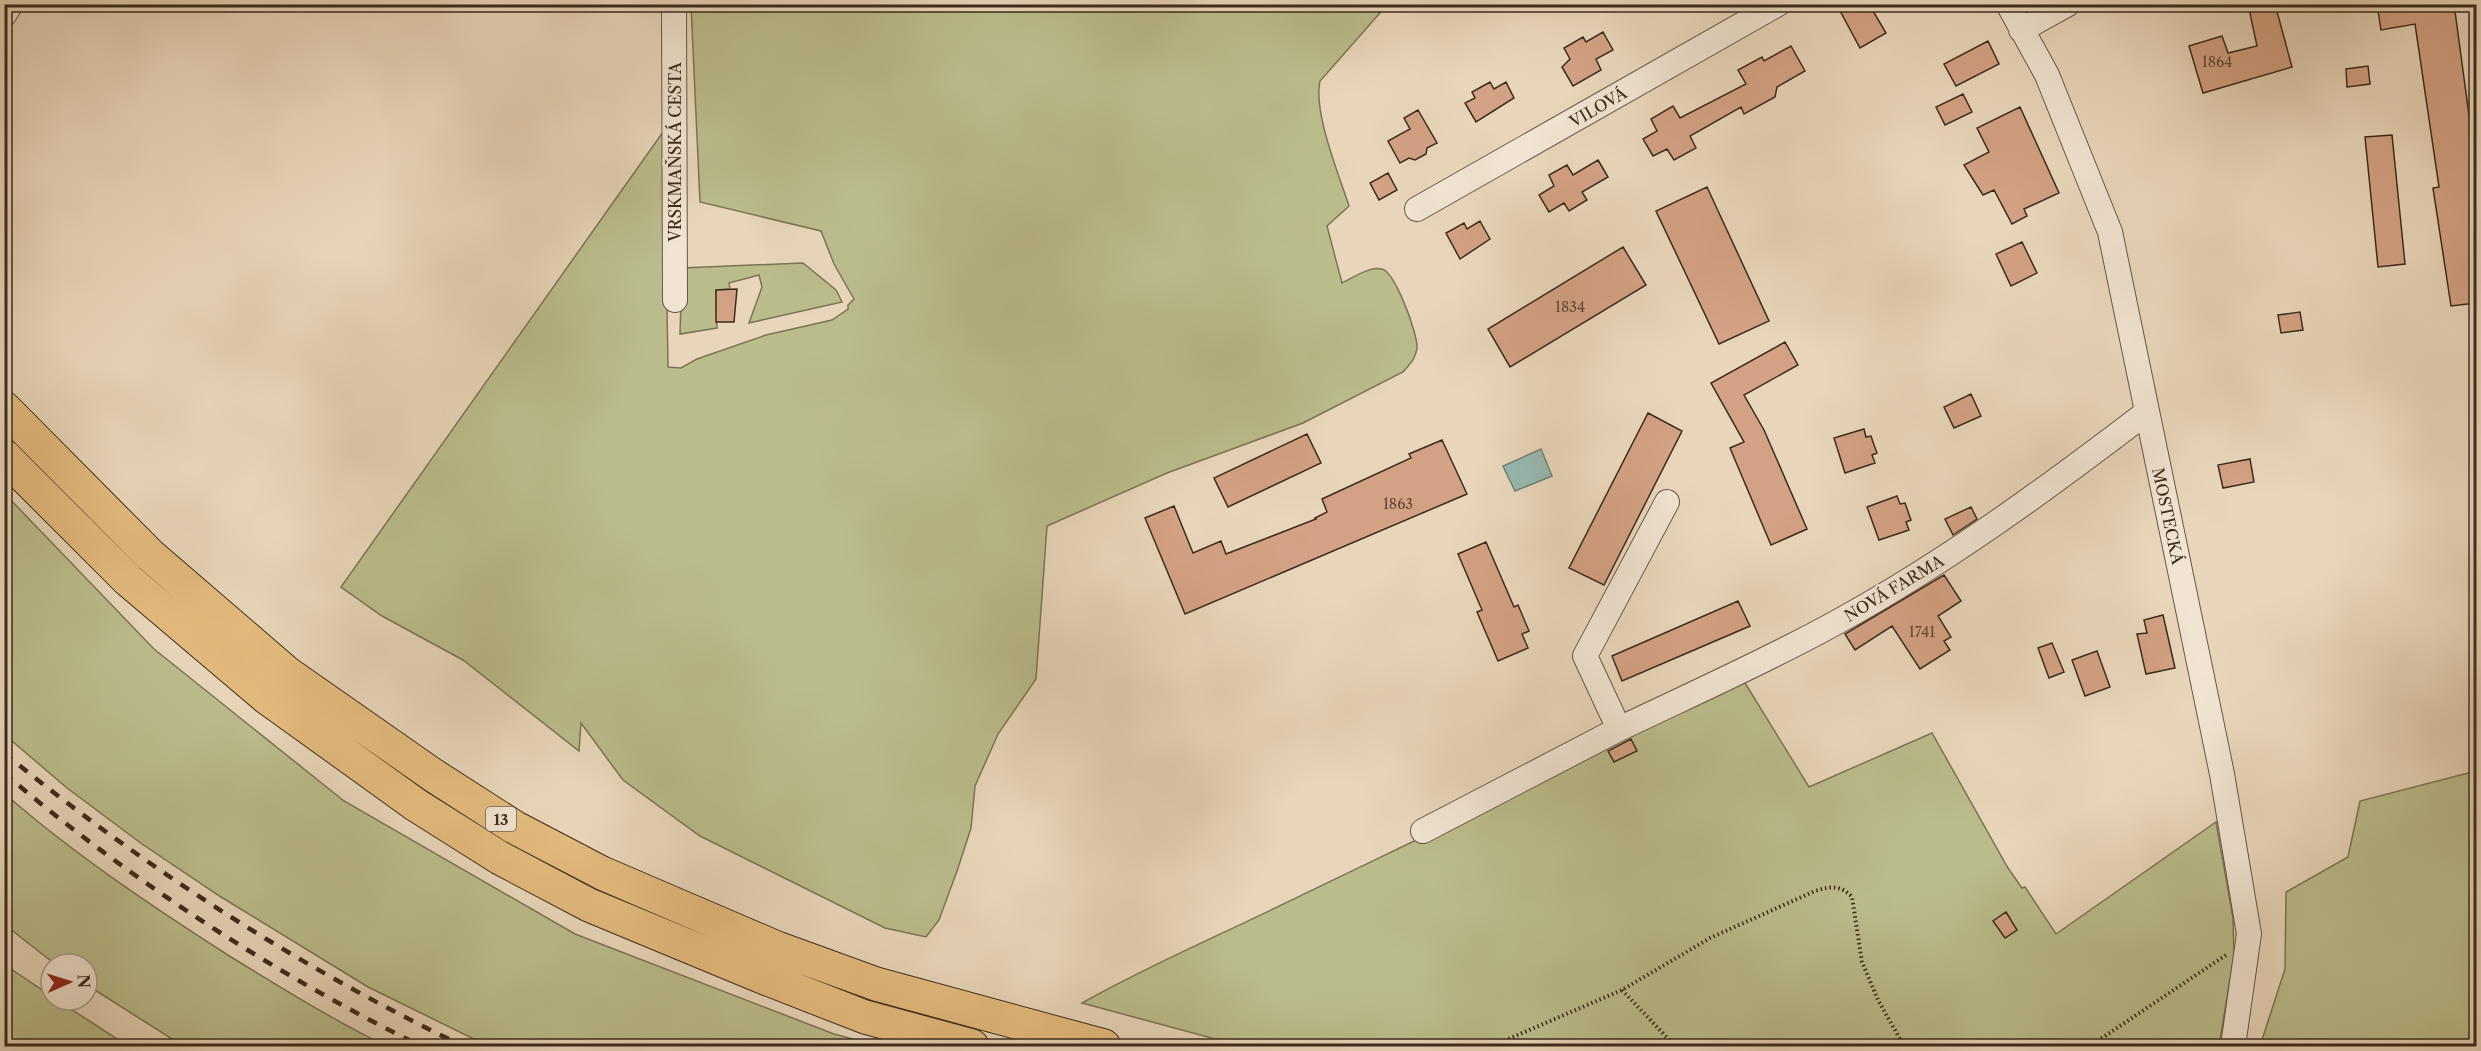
<svg xmlns="http://www.w3.org/2000/svg" width="2481" height="1051" viewBox="0 0 2481 1051" font-family="'Libre Caslon Text',serif">
<style>
.green{fill:#bbbc8c;stroke:#7b7454;stroke-width:1.5}
.water{fill:#97b9b1;stroke:#728075;stroke-width:1.5}
.building{fill:#d3a183;stroke:#3b2b1c;stroke-width:1.5}
.lines{fill:none;stroke-linecap:round;stroke-linejoin:round}
.minor-casing{stroke:#665644;stroke-width:26}
.highway-casing{stroke:#3b2b1c;stroke-width:35}
.path{stroke:#3b2b1c;stroke-width:4;stroke-dasharray:1.5 3;stroke-linecap:butt}
.minor{stroke:#f1e4d2;stroke-width:24}
.highway{stroke:#e4bb7d;stroke-width:33}
.rail{stroke:#3b2b1c;stroke-width:4.5;stroke-dasharray:10 10;stroke-linecap:butt}
.labels{text-anchor:middle;dominant-baseline:central;stroke-width:5;stroke-linejoin:round;paint-order:stroke}
.number-label{font-size:14px;fill:#614836}
.shield{fill:#f1e4d2;stroke:#726253;stroke-width:1.5}
.shield-label{font-size:15px;font-weight:bold;fill:#3b2b1c}
.street-label{font-size:16px;fill:#3b2b1c;stroke:#f1e4d2}
</style>
<rect width="100%" height="100%" fill="#e9d6ba"/>
<filter id="stains"><feTurbulence type="fractalNoise" baseFrequency=".00333" numOctaves="4"/><feColorMatrix values="0 0 0 0 .2 0 0 0 0 .09 0 0 0 0 .02 0 0 0 .5 -.17"/></filter>
<radialGradient id="worn" r=".72"><stop offset=".6" stop-color="#630" stop-opacity="0"/><stop offset="1" stop-color="#630" stop-opacity=".3"/></radialGradient>
<path class="green" d="M691,5H1387L1320,81C1313,112 1339,175 1349,206L1327,226L1342,283C1353,278 1369,266 1382,269C1395,272 1418,334 1417,348C1416,358 1410,364 1403,372L1303,423L1167,473L1047,526L1036,679L998,734L975,786L971,828L957,871L939,920L926,937L885,928L700,836L623,780L581,723L579,751L463,660L382,616L341,587L675,115L667,306L668,367L681,368L697,359L766,335L832,320L848,309V305L854,299L834,264L821,231L700,202Z
M803,263L836,290L842,302L749,323L762,287L759,275L729,283L730,289L716,290L717,328L680,334L682,268Z
M5,494L154,649L344,801L575,934L834,1034L879,1046H488L368,987L221,897L142,844L67,788L5,735Z
M1742,678L1809,787L1932,733L2008,868L2022,888L2025,887L2056,934L2216,822L2233,918L2234,955L2219,1046H1241L1082,1003C1144,968 1209,940 1273,909C1430,833 1588,759 1742,678Z
M2476,771V1046H2271L2261,1043L2285,969L2286,892L2348,857L2360,801Z
M5,794C75,855 153,907 231,957C282,988 333,1020 386,1046H183L87,985V964H55L5,925Z
M5,965L51,996V1000H57L128,1046H5Z"/>
<path class="water" d="M1541,449L1552,476L1515,491L1503,466Z"/>
<path class="building" d="M1847,4H1869L1886,33L1860,48L1839,9Z
M2248,4H2275L2292,67L2203,93L2189,46L2222,36L2228,53L2257,46Z
M2377,4H2454L2476,167V303L2451,306L2433,188L2439,187L2415,24L2381,30Z
M1603,32L1613,50L1596,59L1601,70L1573,86L1562,67L1570,59L1564,48L1583,37L1586,42Z
M1988,41L1999,64L1956,86L1944,64Z
M1791,46L1805,71L1777,87L1775,97L1744,114L1741,107L1690,136L1696,148L1674,160L1667,149L1653,156L1643,139L1657,131L1651,119L1673,106L1680,118L1746,84L1738,70L1762,57L1764,61Z
M2368,66L2370,84L2347,87L2346,69Z
M1490,82L1494,89L1506,82L1514,98L1476,122L1465,103L1475,98L1472,92Z
M1963,94L1972,112L1945,125L1936,107Z
M2020,107L2059,193L2024,209L2027,216L2012,224L1994,190L1983,195L1964,165L1989,152L1977,128Z
M1418,110L1437,143L1427,148L1426,154L1415,160L1409,158L1400,163L1388,141L1410,129L1404,118Z
M2392,135L2405,264L2378,267L2365,137Z
M1598,160L1608,177L1582,192L1587,200L1569,211L1564,203L1549,212L1539,195L1554,186L1549,175L1567,165L1573,175Z
M1388,173L1397,190L1379,200L1370,183Z
M1707,187L1769,321L1719,344L1656,211Z
M1480,221L1490,239L1460,259L1446,233L1464,223L1467,229Z
M2022,242L2037,273L2011,286L1996,254Z
M1623,247L1646,285L1510,367L1488,329Z
M737,289L734,322H716V290Z
M2300,312L2303,330L2281,333L2278,315Z
M1785,342L1798,365L1744,395L1764,430L1807,529L1771,545L1730,448L1744,442L1711,383Z
M1971,394L1981,416L1954,428L1944,407Z
M1648,413L1682,431L1604,585L1569,568Z
M1864,429L1866,437L1871,436L1874,445L1877,453L1872,455L1875,463L1845,473L1834,438Z
M1307,434L1321,463L1228,507L1214,478Z
M1442,440L1467,494L1185,614L1145,518L1174,506L1193,553L1221,541L1226,554L1316,519L1315,518L1327,512L1322,499L1411,458L1409,454Z
M2250,459L2254,482L2223,488L2218,465Z
M1897,496L1900,504L1905,503L1911,520L1906,522L1909,530L1879,540L1867,507Z
M1971,507L1977,519L1953,535L1945,519Z
M1486,542L1514,607L1518,605L1529,631L1522,634L1528,648L1498,661L1477,612L1482,610L1458,554Z
M1944,575L1961,601L1938,616L1951,637L1944,641L1950,650L1920,669L1892,626L1855,650L1845,634Z
M1738,601L1750,626L1622,681L1612,656Z
M2163,615L2175,668L2146,674L2137,634L2147,633L2144,620Z
M2052,643L2064,672L2049,678L2038,648Z
M2097,651L2110,687L2085,696L2072,660Z
M1631,739L1637,751L1614,762L1608,751Z
M2006,912L2017,930L2005,938L1993,921Z"/>
<g class="lines">
<g class="minor-casing">
<path id="minor" d="M674,4L675,300
M2008,4L2047,75L2110,232L2222,774L2249,934L2233,1046
M4,15L11,4
M2021,30L2068,4
M1417,209L1778,4
M1619,729C1692,694 1769,660 1839,621C1948,561 2049,487 2147,412
M1423,831L1619,729L1585,656L1667,502"/>
</g>
<g class="highway-casing">
<path id="highway" d="M4,408L150,555L287,673L433,775L514,827L602,873L777,948L876,984L1104,1046
M4,456L128,580L266,697L416,805L500,858L589,905L765,978L865,1017L972,1046"/>
</g>
<path class="path" d="M1622,990L1675,1046
M1492,1046L1622,990L1710,938L1815,891C1830,886 1841,885 1852,897L1862,962L1878,1000L1904,1046
M2090,1046L2226,955"/>
<use href="#minor" class="minor"/>
<use href="#highway" class="highway"/>
<path class="rail" d="M4,753C146,869 299,967 463,1046
M4,773C128,879 276,975 421,1046"/>
</g>
<g class="labels">
<g class="number-label">
<text x="2217" y="62">1864</text>
<text x="1570" y="307">1834</text>
<text x="1398" y="504">1863</text>
<text x="1922" y="632">1741</text>
</g>
<rect class="shield" x="486" y="807" width="30" height="24" rx="4.5"/>
<g class="shield-label">
<text x="501" y="819">13</text>
</g>
<g class="street-label">
<text transform="translate(1598 107) rotate(-30)">VILOVÁ</text>
<text transform="translate(675 152) rotate(-90)">VRSKMAŇSKÁ CESTA</text>
<text transform="translate(2168 516) rotate(78)">MOSTECKÁ</text>
<text transform="translate(1894 588) rotate(-31)">NOVÁ FARMA</text>
</g>
</g>
<rect width="2481" height="1051" fill="none" stroke="#e9d6ba" stroke-width="24"/>
<rect x="6" y="6" width="2469" height="1039" fill="none" stroke="#3b2b1c" stroke-width="3"/>
<rect x="12" y="12" width="2457" height="1027" fill="none" stroke="#3b2b1c" stroke-width="1.5"/>
<g transform="translate(69 982) rotate(87)"><circle r="28" fill="#f1e4d2" stroke="#a89a89" stroke-width="1.5"/>
<path d="M0-4.5L10 22L0 15L-10 22Z" fill="#8f2418"/>
<text y="-9" font-size="16" font-weight="bold" text-anchor="middle" fill="#3b2b1c">N</text>
</g>
<rect width="100%" height="100%" filter="url(#stains)"/>
<rect width="100%" height="100%" fill="url(#worn)"/>
</svg>
